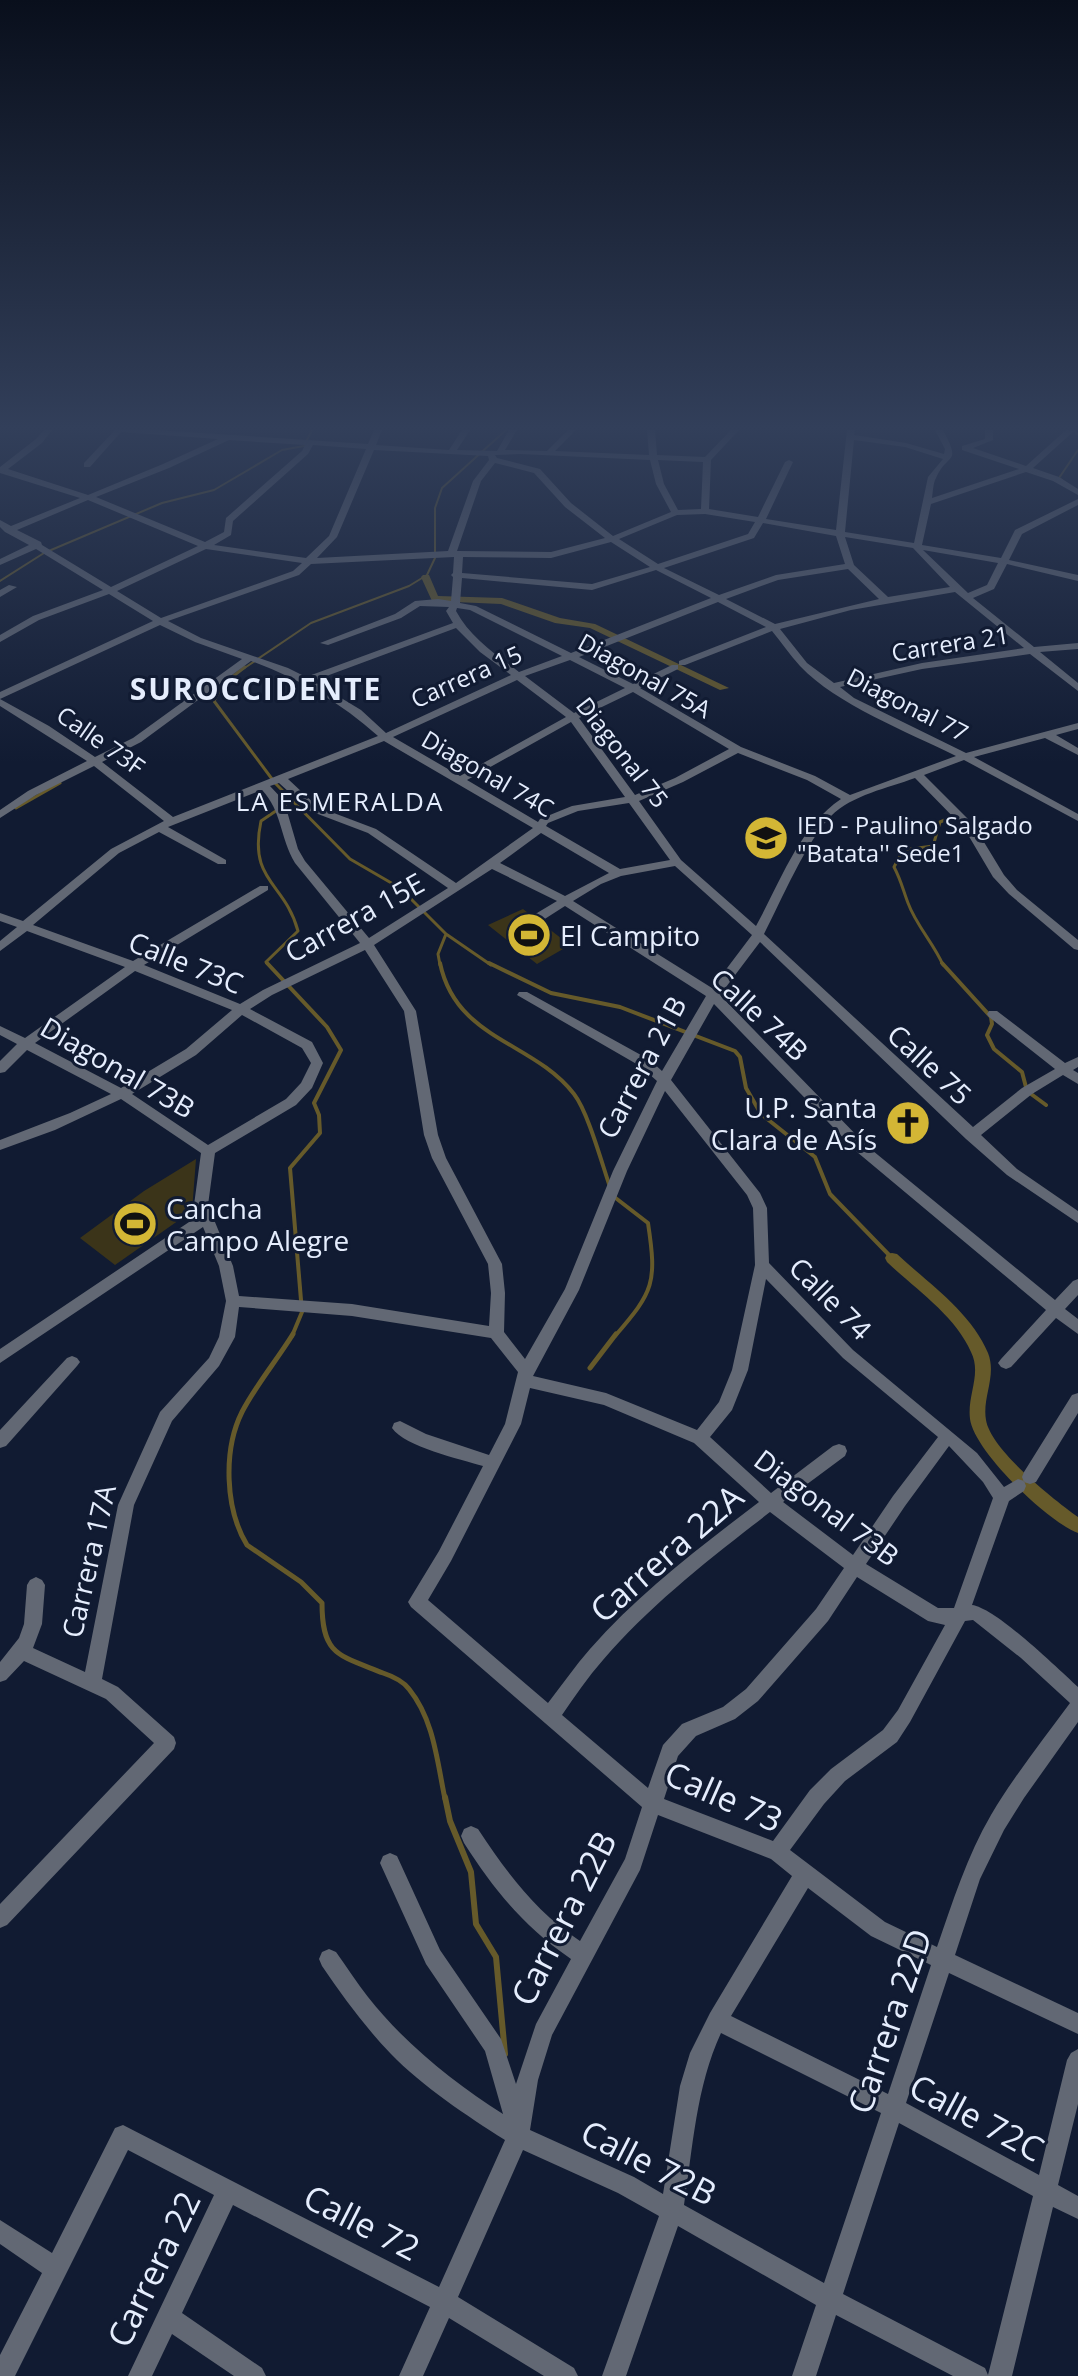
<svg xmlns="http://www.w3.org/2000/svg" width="1078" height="2376" viewBox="0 0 1078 2376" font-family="'Open Sans',sans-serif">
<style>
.green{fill:#3b3419}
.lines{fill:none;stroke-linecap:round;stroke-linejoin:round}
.stream-far4{stroke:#665a2a;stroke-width:2}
.stream-far3{stroke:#665a2a;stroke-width:3}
.stream-far2{stroke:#665a2a;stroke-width:4}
.stream-far1{stroke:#665a2a;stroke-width:5}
.stream{stroke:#665a2a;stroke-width:6}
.canal{fill:#665a2a;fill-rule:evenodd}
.minor{fill:#626874;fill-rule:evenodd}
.labels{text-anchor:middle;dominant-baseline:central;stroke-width:6;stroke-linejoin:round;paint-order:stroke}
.far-street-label{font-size:24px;fill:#e5edfd;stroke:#111b32}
.far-poi-label{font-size:24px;fill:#e5edfd;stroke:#111b32;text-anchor:start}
.far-neighbourhood-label{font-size:26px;letter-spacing:2px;fill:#e5edfd;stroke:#111b32}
.street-label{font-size:28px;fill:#e5edfd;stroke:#111b32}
.poi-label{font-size:28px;fill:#e5edfd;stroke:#111b32;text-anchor:start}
.far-district-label{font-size:30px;font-weight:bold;letter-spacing:2px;fill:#e5edfd;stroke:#111b32}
.near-street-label{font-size:34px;fill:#e5edfd;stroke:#111b32}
</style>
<rect width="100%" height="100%" fill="#111b32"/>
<path class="green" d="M523,909L570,945L537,964L488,925Z
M196,1159L192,1211L115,1265L80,1238L144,1191Z"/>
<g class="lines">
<path class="stream-far4" d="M1074,430L1078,435
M1062,480L1059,478L1078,450
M0,581L44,553L162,503L214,490L282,450L304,446L312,430
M243,669L311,623L409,586L427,575L435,558V508L442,488L506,430"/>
<path class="stream-far3" d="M245,667L223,684L214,701L275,783L350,859L400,888L446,934L491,965
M16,808L60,783
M269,965L266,962L298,931C285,882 248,882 261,821L292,800
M440,965L438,954L446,934
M943,965C934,944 916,925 908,903C903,890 901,880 894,867L903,850L933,846L940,822L952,817"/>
<path class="stream-far2" d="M267,963L327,1027L341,1050L314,1103L319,1115L320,1133L290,1168L302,1312L292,1336
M440,963C456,1040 533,1041 574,1094C588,1112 602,1164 610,1187
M489,963L551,993L620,1007L735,1051L740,1057L746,1088L761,1114L815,1157L830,1194L892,1258
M942,963L991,1017L992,1024L987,1035L994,1049L1022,1072L1027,1091L1046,1105
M613,1196L648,1223C657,1283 654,1291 615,1336"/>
<path class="stream-far1" d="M293,1334C277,1360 256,1385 242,1412C223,1450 225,1509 247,1545L301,1582L322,1603C322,1655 338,1655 383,1673C392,1676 403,1681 409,1689C434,1720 437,1761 445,1799
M590,1368L616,1334"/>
<path class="stream" d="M445,1797L450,1821L471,1872L476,1924L496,1957L505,2054"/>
<path class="canal" d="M423,575H429L438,596L502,598L560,618L595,624L729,688L720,690L590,628L555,623L501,604L432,601L421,577Z
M892,1253L897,1254C929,1284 971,1312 988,1353C997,1376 982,1397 986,1420C991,1450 1053,1499 1078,1517V1533C1048,1522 974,1451 970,1419C967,1395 982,1374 971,1352C955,1315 915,1289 887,1262L885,1258L887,1254Z"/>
<path class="minor" d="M44,430H52L42,443L8,469L88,495L163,464L218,439L121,432L90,467H84V463L115,430H156L368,444L374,430H382L376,445L449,450L462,430H470L457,450L497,451L509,430H517L505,450L547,451L568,430H576L555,451L649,455L647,430H655L657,455L705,457L731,430H739L711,460L709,509L758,517L785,462L789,460L793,462L766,519L836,530L847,430H855L854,435L906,443L944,454L945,449L935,430H943C962,466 948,451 936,478C933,483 933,492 932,498L1019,469L962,450V446L985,439V430H993V440L973,448L1026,466L1066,430L1074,431L1033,468L1059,477L1078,489V495L1053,481L1026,472L931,504L922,545L1001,558L1015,530L1078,499V505L1022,534L1009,560L1078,575V581L1007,564L994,589L973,598L1034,647L1078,643V649L1040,652L1078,683V691L1030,654L922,669L840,687L854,698L966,753L1078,723V729L1056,735L1078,748V755L1045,738L974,757L1078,814V821L964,760L924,775L973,824L1004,875L1017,890L1078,940V950L1074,949L1009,894L993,877L964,828L915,778C888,788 852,795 831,816C807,840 781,901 764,934L973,1127L1022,1088L1055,1069L989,1017L987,1014L989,1011H997L1065,1063L1078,1057V1067L1073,1070L1078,1073V1084L1063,1075L1032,1094L981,1135L1017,1169L1078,1211V1223L1007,1175L966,1139L760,942L720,995L867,1146L1055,1300L1073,1281L1078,1279V1295L1065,1309L1078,1319V1334L1056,1318L1011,1367L1006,1369L1001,1367L998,1363L1001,1359L1046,1310L857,1152L714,1004L671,1080L760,1193L767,1208L769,1263L853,1350L977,1453L1004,1487L1018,1479L1024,1481L1026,1486L1024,1491L1009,1501L972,1605C996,1608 1057,1668 1078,1687V1722L1024,1798L1004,1830L980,1879L955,1955L1078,2013V2034L949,1973L906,2103L1039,2175L1067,2060L1071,2053L1078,2049V2104L1058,2185L1078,2196V2219L1053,2207L1012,2376H953L836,2315L816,2376H792L816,2305L678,2226L626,2376H602L659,2216L618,2193L523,2150L458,2297L574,2368L578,2376H544L449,2318L423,2376H399L430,2307L233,2205L182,2313L262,2368L266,2376H234L172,2334L152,2376H128L214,2195L128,2150L15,2376H0V2355L42,2273L0,2244V2220L52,2253L115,2128L123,2125L439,2287L505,2140C467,2116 422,2086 391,2054C365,2027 343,1997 322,1966L319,1959L322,1952L329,1949L336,1952C347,1967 357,1983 368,1997C404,2043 454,2083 503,2114L485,2051L426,1964L380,1863L383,1856L390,1853L397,1856L440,1950L501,2039L516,2084L536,2024L571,1959C523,1926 495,1891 464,1843L461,1836L464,1829L471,1826L478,1829C507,1873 536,1912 580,1941L625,1859L642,1807L411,1607L408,1602L439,1551L483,1466C460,1459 405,1447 392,1428L394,1423L400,1421L426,1434L489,1455L505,1424L518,1372L491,1338L352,1316L239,1307L235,1337L219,1366L172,1421L134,1505L102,1679L118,1687L174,1737L176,1743L174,1749L7,1925L0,1928V1904L154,1743L106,1699L24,1661L6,1680L0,1682V1662L19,1638L24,1624L27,1585L30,1580L36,1577L42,1580L45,1585L42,1624L33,1648L85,1672L118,1505L160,1412L209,1358L219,1337L226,1301L219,1266L203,1227L0,1363V1349L198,1216L194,1205L201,1153L121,1099L55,1130L0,1150V1140L70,1113L111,1094L27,1050L5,1072L0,1073V1061L17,1044L0,1035V1026L25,1038L125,967L27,931L0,951V941L17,927L0,921V913L23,921L111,849L164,821L94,766L36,795L0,818V810L28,791L87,761L0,706V692L153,621L109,594L39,620L0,642V635L33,616L103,590L36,549L0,565V559L29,545L5,532L0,527V520L11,526L80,498L0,473V467L36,439ZM229,440L305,445L302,451L226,518L224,532L205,542L96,497L169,468ZM854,440L905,447L943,459L928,477L914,543L845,532ZM313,445L366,449L329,536L306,558L214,545L231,535L233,521L308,454ZM374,450L488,456L489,460L473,481L448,551L317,558L337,537ZM520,454L650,460L656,484L671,512L613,536L571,503L540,469L497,458L495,455ZM658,460L703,462L701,509L678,510L664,484ZM495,463L534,473L565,507L605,538L551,552L457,551L481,481ZM88,500L198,546L111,587L42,545L41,542L17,530ZM705,514L755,522L748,534L658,564L619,539L677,515ZM763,523L836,536L845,564L776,575L719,595L664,568L754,538ZM845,537L913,548L950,587L888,597L854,565ZM611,542L650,567L592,584L462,573L463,557L551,558ZM206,549L302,563L293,571L161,618L117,591ZM923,550L998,563L987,585L968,593ZM454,557L453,573L451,575L453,577L451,601L438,599L415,601L395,614L320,643L328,645L401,618L420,606L449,607L446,611L453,623L306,677L288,668L201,638L168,621L299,575L311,564ZM848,569L879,599L775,624L726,599L778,580ZM656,570L711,598L571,653L476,606L460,603L462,578L592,590ZM955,592L1024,648L922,663L834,683L807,663L780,629L851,610ZM718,602L766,627L679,661V665H685L772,631C781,642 790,655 800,666C837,705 906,731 956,756L850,795L815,776L741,747L640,688L678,669V665H672L633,684L579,657ZM457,608L470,610L562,656L519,672C495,654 470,637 456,611ZM160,625L195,642L242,659L133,738L95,757L49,726L0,699ZM456,628L480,652L511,675L386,733L361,710L313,681ZM570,660L625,688L574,713L525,676ZM251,661C298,678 341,703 378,736L173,817L102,762L141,742ZM517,680L566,717L460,776L393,737ZM633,692L729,749L675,778L635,795L579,718ZM571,722L625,797L572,806L540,819L538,822L467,780ZM384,741L533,828L456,883L376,829L318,807L288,779ZM738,753L807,780L841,799C799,827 780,883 756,926L681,860L639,801L683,782ZM279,783L310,811L368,833L448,888L369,938L305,861L298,849L284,801L270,786ZM262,790C282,811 280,838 295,863L360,943L263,990L240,1004L144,965L268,890V886H260L133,961L33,925L119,853L159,832L218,864H226V860L168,827ZM629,803L670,860L620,869L546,826L548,823L578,811ZM541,833L609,873L565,896L500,863ZM675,866L752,935L712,988L573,901L601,884L621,876ZM492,869L557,901L532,916V922H540L565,906L706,996L662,1071L650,1060L527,992H519L517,995L640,1066L657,1081L613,1171L565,1289L525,1359L504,1332L505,1293L502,1264L446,1158L438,1135L416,1011L374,945ZM365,950L404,1011L424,1135L432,1158L488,1264L491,1293L489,1326L352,1304L239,1296L233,1266L208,1205L215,1153L296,1105L312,1088L323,1063L312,1042L250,1009L272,995ZM135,971L232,1010L186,1049L121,1088L35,1043ZM242,1015L302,1048L311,1063L301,1083L286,1099L208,1145L132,1094L196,1055ZM665,1091L747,1195L753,1208L755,1265L732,1370L719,1402L697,1430L606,1393L533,1376L579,1290L627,1171ZM766,1279L843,1358L938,1437L893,1496L853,1555L783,1502L845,1456L847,1451L845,1446L839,1444L833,1446L771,1493L710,1437L732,1410L748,1370ZM530,1388L604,1405L694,1443L759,1502C700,1547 639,1593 590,1649C575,1666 562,1685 548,1703L428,1600L451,1561L521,1424ZM949,1446L983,1482L993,1498L954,1608H938L866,1564L905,1506ZM770,1512L844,1568L816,1609L746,1689L723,1707L682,1724L663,1745L648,1788L562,1715C575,1696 588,1677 603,1660C651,1604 712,1557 770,1512ZM857,1577L928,1621L945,1625L898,1710L883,1730L831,1769L810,1790L773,1841L664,1799L678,1756L696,1736L735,1719L758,1701L828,1621ZM973,1620L1021,1658L1070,1703C1043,1740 1014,1776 991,1815C967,1856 953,1901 937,1947L885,1922L790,1850L824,1804L845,1781L897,1742L910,1722L965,1621ZM658,1815L771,1859L792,1876L710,2013L690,2053L680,2086L663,2194L634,2177L530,2130L538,2080L552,2035L640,1870ZM808,1888L871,1936L931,1965L888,2094L731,2016ZM721,2033L881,2113L824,2283L684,2205C693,2147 696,2087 721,2033ZM899,2123L1033,2196L988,2375L985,2368L843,2294Z
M9,585L17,587L0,597V590Z
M72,1356L77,1358L80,1362L77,1366L6,1446L0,1448V1430L67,1358Z
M1078,1393V1413L1036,1482L1030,1484L1024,1482L1022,1477L1024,1472L1072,1395Z"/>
</g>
<linearGradient id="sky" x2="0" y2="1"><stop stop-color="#090f1c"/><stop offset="0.56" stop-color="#323f5a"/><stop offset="1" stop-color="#323f5a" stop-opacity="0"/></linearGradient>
<rect width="1078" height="763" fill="url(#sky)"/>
<defs>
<g id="school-disc" transform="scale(2.3)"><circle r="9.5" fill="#d3b635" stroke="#111b32"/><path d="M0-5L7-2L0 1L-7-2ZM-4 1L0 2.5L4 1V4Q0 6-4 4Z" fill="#111"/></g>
<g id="stadium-disc" transform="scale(2.3)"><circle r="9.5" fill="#d3b635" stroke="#111b32"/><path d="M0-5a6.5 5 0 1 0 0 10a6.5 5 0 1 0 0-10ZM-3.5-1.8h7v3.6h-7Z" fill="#111"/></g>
<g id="church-disc" transform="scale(2.3)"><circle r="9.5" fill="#d3b635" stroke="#111b32"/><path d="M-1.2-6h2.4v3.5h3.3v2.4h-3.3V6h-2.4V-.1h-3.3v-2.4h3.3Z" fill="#111"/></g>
</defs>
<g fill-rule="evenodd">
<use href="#school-disc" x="766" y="838"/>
<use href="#stadium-disc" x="529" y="935"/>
<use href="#church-disc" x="908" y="1123"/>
<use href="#stadium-disc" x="135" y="1224"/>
</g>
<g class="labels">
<g class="far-street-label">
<text transform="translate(950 643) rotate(-9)">Carrera 21</text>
<text transform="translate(645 675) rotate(29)">Diagonal 75A</text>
<text transform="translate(466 676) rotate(-24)">Carrera 15</text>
<text transform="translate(908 704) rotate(27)">Diagonal 77</text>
<text transform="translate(101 740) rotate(35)">Calle 73F</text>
<text transform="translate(623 752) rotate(52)">Diagonal 75</text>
<text transform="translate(488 773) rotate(30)">Diagonal 74C</text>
</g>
<g class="far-poi-label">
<text x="797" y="824">IED - Paulino Salgado<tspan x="797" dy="28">"Batata'' Sede1</tspan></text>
</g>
<g class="far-neighbourhood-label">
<text x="340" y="801">LA ESMERALDA</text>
</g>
<g class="street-label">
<text transform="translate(354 917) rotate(-29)">Carrera 15E</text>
<text transform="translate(186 962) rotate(22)">Calle 73C</text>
<text transform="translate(760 1014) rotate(43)">Calle 74B</text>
<text transform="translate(930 1064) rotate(43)">Calle 75</text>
<text transform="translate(118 1067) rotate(30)">Diagonal 73B</text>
<text transform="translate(641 1067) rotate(-62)">Carrera 21B</text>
<text transform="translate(831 1298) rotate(45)">Calle 74</text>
<text transform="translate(827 1507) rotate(37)">Diagonal 73B</text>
<text transform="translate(88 1561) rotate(-77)">Carrera 17A</text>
</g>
<g class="poi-label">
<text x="560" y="935">El Campito</text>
<text x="877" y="1107" text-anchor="end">U.P. Santa<tspan x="877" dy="32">Clara de Asís</tspan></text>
<text x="166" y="1208">Cancha<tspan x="166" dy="32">Campo Alegre</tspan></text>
</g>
<g class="far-district-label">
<text x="256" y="688">SUROCCIDENTE</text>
</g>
<g class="near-street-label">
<text transform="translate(666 1553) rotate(-41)">Carrera 22A</text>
<text transform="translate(724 1796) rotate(24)">Calle 73</text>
<text transform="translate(563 1918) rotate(-63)">Carrera 22B</text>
<text transform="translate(889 2021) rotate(-71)">Carrera 22D</text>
<text transform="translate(977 2117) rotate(28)">Calle 72C</text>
<text transform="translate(649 2162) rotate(27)">Calle 72B</text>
<text transform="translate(362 2222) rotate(27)">Calle 72</text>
<text transform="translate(153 2269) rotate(-64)">Carrera 22</text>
</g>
</g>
</svg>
